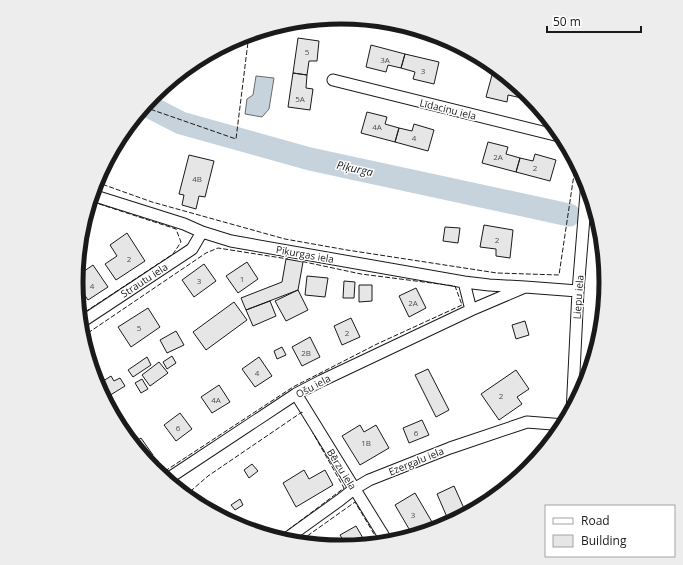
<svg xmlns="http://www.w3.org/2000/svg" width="683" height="565" viewBox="0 0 683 565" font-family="'Open Sans',sans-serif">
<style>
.water{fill:#c6d2dc;stroke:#6a6a6a}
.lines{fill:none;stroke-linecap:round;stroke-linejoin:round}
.river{stroke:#c6d2dc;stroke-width:23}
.building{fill:#e6e6e6;stroke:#1a1a1a}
.street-casing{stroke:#1a1a1a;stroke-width:13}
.street{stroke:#fff;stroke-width:11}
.fence{stroke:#1a1a1a;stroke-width:1;stroke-dasharray:5 2;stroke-linecap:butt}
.labels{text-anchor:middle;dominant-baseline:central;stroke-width:3;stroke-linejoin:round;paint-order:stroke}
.number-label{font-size:8px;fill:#4d4d4d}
.street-label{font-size:10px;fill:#1a1a1a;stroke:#fff}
.water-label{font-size:11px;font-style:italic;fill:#1a1a1a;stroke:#fff}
.rim{fill:none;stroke:#1a1a1a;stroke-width:5}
</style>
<rect width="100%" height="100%" fill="#fff"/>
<path class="water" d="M256,76L274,78L269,109L262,117L245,114L247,99L253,95Z"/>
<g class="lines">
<path class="river" d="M146,105L181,123L310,159L569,215"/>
</g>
<path class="building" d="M298,38L319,41L317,61H309L307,75L293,73Z
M371,45L405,54L401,68L388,65L386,72L366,67Z
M405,54L439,62L434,84L413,79L415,72L401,68Z
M293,73L307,75L306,88L313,89L310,110L288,107Z
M492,75L512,80L524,90L522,98L508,95L507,102L486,97Z
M524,90L535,101L522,98Z
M535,102L542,111L534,109Z
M367,112L387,117L385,124L399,128L395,142L361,133Z
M414,124L434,130L428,151L395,142L399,128L412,131Z
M488,142L508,147L506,154L520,158L516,172L482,163Z
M535,154L556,160L550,181L516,172L520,158L533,161Z
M189,155L214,161L205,197L199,196L196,209L182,205L184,195L179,194Z
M89,203L94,205L82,229Z
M484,225L513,230L510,258L496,256V249L480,247Z
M445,227L460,228L458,243L443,241Z
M127,233L145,261L116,280L105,264L117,256L110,245Z
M286,259L303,262L298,290L246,310L241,298L282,282Z
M247,262L258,279L238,293L226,276Z
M204,264L216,281L194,297L182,280Z
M93,265L108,287L88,300L76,282L77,276Z
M307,276L328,278L325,297L305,295Z
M344,281L355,282L354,298H343Z
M359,285H372V301L359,302Z
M416,288L426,308L409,317L399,296Z
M298,290L308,310L286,321L275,301Z
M270,301L276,316L253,326L246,310Z
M234,302L247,320L206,350L193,332Z
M148,308L160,327L131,347L118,327Z
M351,318L360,337L342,345L334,326Z
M525,321L529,335L516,339L512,325Z
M601,321H603L602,335L599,345H597Z
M176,331L184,345L167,353L160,340Z
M310,337L320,357L302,366L292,347Z
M282,347L286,355L277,359L274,351Z
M172,356L176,363L167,369L163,362Z
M147,357L151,365L133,377L128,370Z
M259,357L272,376L255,387L242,369Z
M159,362L168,373L150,386L142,375Z
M428,369L449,410L436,417L415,375Z
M516,370L529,389L517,397L522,404L499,420L481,394Z
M111,376L114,381L120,378L125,386L104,399L97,385Z
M142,379L148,389L141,393L135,383Z
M219,385L230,402L212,413L201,397Z
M180,413L192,429L176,441L164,425Z
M422,420L429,435L409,443L403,428Z
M360,425L364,432L376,425L389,448L360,465L342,436Z
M141,438L153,455L146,460L132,444Z
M252,464L258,471L249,478L244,470Z
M304,470L309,479L325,470L333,485L296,507L283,483Z
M454,486L467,515L450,524L437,494Z
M415,493L432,522L412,534L395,505Z
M240,499L243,505L235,510L231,505Z
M356,526L367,545L347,547L340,535Z"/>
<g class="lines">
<g class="street-casing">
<path id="street" d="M333,80L563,137
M92,195L184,224L202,232L231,241L464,282L489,285L525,287
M471,310L525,287L578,291
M80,323L192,249L202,232
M296,394L388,543
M572,413L578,291L587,181
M166,480L296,394L321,381L471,310L464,282
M283,541L340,500L354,489L369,480L450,448L527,422L565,425"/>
</g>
<use href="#street" class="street"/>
<path class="fence" d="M144,107L236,139L249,34
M96,182L152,202L285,239L347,250L497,273L559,275L576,161
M79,316L173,254L181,242L176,229L90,201
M82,337L206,253L218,248L288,259
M159,475L293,387L377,344L462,305L455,286L361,274L300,261
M185,496L208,476L302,412L303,413
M276,539L344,488L313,433
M296,544L355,502L380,544"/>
</g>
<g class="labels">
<g class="number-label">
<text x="307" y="51">5</text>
<text x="385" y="59">3A</text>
<text x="423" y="70">3</text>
<text x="300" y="98">5A</text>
<text x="377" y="126">4A</text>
<text x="414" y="137">4</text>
<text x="498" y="156">2A</text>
<text x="535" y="167">2</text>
<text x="197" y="178">4B</text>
<text x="497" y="239">2</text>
<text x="129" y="258">2</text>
<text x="242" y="278">1</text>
<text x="199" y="280">3</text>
<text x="92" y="285">4</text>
<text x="413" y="302">2A</text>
<text x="139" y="327">5</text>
<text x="347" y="332">2</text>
<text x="306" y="352">2B</text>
<text x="257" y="372">4</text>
<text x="501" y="395">2</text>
<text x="216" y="399">4A</text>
<text x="178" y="427">6</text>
<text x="416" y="432">6</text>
<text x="366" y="442">1B</text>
<text x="413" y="514">3</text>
</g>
<g class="street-label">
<text transform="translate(448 109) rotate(14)">Līdaciņu iela</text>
<text transform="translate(305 254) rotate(10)">Piķurgas iela</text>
<text transform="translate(144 280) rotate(-33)">Strautu iela</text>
<text transform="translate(578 297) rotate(-86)">Liepu iela</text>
<text transform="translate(313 386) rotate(-28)">Ošu iela</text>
<text transform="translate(416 461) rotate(-22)">Ezergalu iela</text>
<text transform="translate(342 469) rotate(58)">Bērzu iela</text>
</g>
<g class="water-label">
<text transform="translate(355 168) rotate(12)">Piķurga</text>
</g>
</g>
<path d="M0 0H683V565H0ZM83 282a258 258 0 1 1 516 0a258 258 0 1 1-516 0Z" fill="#ededed" fill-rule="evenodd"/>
<path class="rim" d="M83 282a258 258 0 1 1 516 0a258 258 0 1 1-516 0Z"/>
<rect x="545" y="505" width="130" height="52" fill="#ffffff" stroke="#a3a3a3"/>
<rect x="553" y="518" width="20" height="6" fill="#ffffff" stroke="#a3a3a3"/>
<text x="581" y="525" font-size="12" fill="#1a1a1a">Road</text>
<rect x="553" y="535" width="20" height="12" fill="#e6e6e6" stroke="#a3a3a3"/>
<text x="581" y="545" font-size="12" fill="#1a1a1a">Building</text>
<path d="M547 26v6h94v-6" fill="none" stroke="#1a1a1a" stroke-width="2"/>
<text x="553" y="26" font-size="12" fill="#1a1a1a" stroke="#ffffff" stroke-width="3" paint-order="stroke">50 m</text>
</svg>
